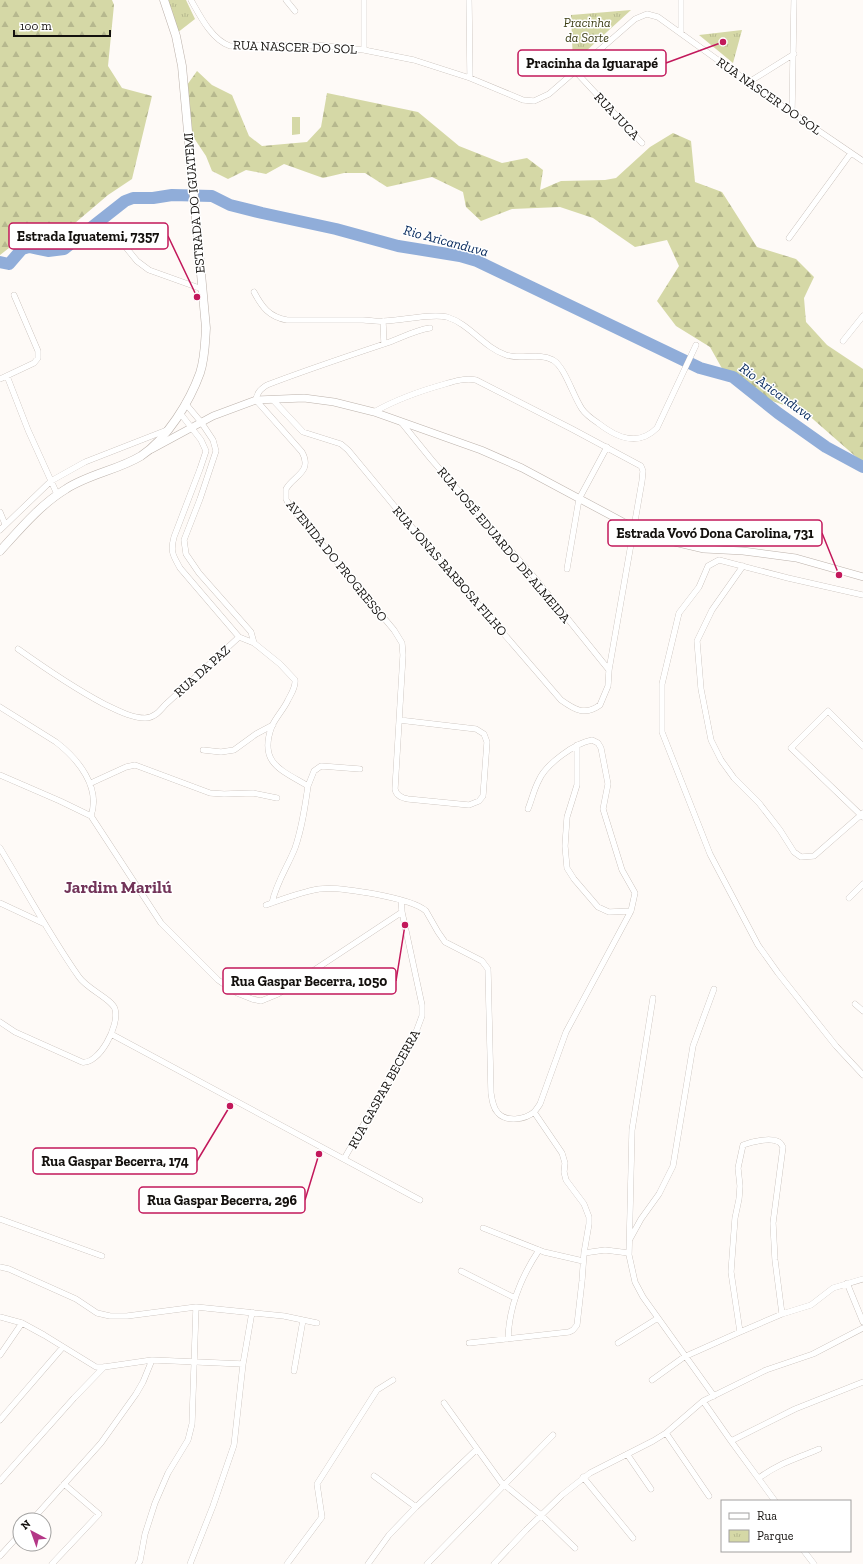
<svg xmlns="http://www.w3.org/2000/svg" width="863" height="1564" viewBox="0 0 863 1564" font-family="'Zilla Slab',serif">
<style>
.grass{fill:#d5d8a6}
.forest{fill:url(#forest-firs)}
.park{fill:url(#park-tufts)}
.lines{fill:none;stroke-linecap:round;stroke-linejoin:round}
.river{stroke:#90add9;stroke-width:12}
.minor-casing{stroke:#bcb2ab;stroke-width:6}
.tertiary-casing{stroke:#bcb2ab;stroke-width:8}
.primary-casing{stroke:#bcb2ab;stroke-width:9}
.minor{stroke:#fff;stroke-width:5.5}
.tertiary{stroke:#fff;stroke-width:7}
.primary{stroke:#fff;stroke-width:8}
.labels{text-anchor:middle;dominant-baseline:central;stroke-width:3;stroke-linejoin:round;paint-order:stroke}
.park-label{font-size:13px;font-style:italic;fill:#3d3e14;stroke:#fff}
.street-label{font-size:13px;fill:#14110e;stroke:#fff}
.water-label{font-size:14px;font-style:italic;fill:#03275b;stroke:#fff}
.district-label{font-size:17px;font-weight:bold;fill:#723459;stroke:#fff}
.leader{fill:none;stroke:#c2185b;stroke-width:1.5}
.callout-dot{fill:#c2185b;stroke:#fff;stroke-width:1.5}
.callout{fill:#fff;stroke:#c2185b;stroke-width:1.5}
.callout-label{font-size:14px;text-anchor:middle;font-weight:bold;fill:#14110e}
</style>
<defs>
<pattern id="forest-firs" width="22" height="20" patternUnits="userSpaceOnUse"><rect width="22" height="20" fill="#d5d8a6"/><path d="M5 1l3.5 6h-7zM16 11l3.5 6h-7z" fill="#b6b88e"/></pattern>
<pattern id="park-tufts" width="24" height="20" patternUnits="userSpaceOnUse"><rect width="24" height="20" fill="#d5d8a6"/><path d="M3 7l-1-3M5 7V3M7 7l1-3M15 17l-1-3M17 17v-4M19 17l1-3" fill="none" stroke="#b6b88e"/></pattern>
</defs>
<rect width="100%" height="100%" fill="#fefaf7"/>
<path class="grass" d="M292,117H300V134L292,135Z"/>
<path class="forest" d="M0,0H112L114,5L108,66L122,88L152,96L132,179L108,195L42,251L9,248L0,255Z
M197,71L212,85L232,95L249,136L262,146L307,142L321,127L327,93L418,112L459,146L502,163L527,158L543,170L540,190L561,181L605,180L616,178L650,147L673,133L691,141L695,182L722,192L757,247L796,259L814,277L804,298L806,322L827,345L863,369V463L806,413L764,398L724,372L710,347L676,326L657,301L679,266L667,240L635,247L593,218L560,207L512,209L481,221L466,207L463,192L432,177L387,187L365,173H344L323,178L284,164L266,174L246,170L228,179L212,171L206,156L192,135L187,85Z"/>
<path class="park" d="M168,0H186L195,19L177,33Z
M631,10L573,63L571,15Z
M742,30L733,63L699,35Z"/>
<g class="lines">
<path class="river" d="M0,262L9,264L22,249L29,247L48,251L64,249L125,201L133,198H153L172,195L212,196L230,205L262,213L336,229L398,246L460,256L477,261L700,368L733,377L778,413L826,447L863,467"/>
<g class="minor-casing">
<path id="minor" d="M191,0C200,16 212,40 230,46L316,45L364,50L414,60L470,78L523,100L534,101L549,94L635,19L647,14L658,17L772,99L863,161
M286,0L295,11
M469,0L470,78
M681,0V33
M364,50V0
M576,72L642,143
M749,82L794,54
M792,112L794,0
M115,234L137,261L149,270L202,289
M789,238L851,153
M254,292C262,307 269,317 287,320C312,320 337,320 363,320C370,320 377,322 384,321C402,321 430,313 447,317C470,324 483,347 506,355C521,360 538,352 553,360C565,367 573,396 582,409C586,415 592,419 598,423C617,438 638,447 657,428L696,345
M383,321L384,344
M843,341L863,316
M7,376L28,430L57,494
M0,379L34,363L38,358V351L14,295
M273,400L303,432L341,444L348,450L415,531L561,700C575,710 585,716 600,705L608,686L609,670L642,481L643,471L641,466L572,429L476,380C465,378 455,381 445,384C420,391 397,399 374,412
M185,403L201,422L213,440L216,451L200,499L184,540L186,554L199,573L251,632L254,643
M180,413L201,440L206,451L200,469L174,537C170,552 173,555 180,568L239,637L254,643L280,664L295,680C296,687 291,694 288,700C284,709 276,717 272,726C258,763 281,770 308,786C305,807 302,828 295,848C288,866 276,883 272,903
M401,422L431,459L534,577L609,670
M0,512L5,524
M0,530L51,481L85,462L167,430
M743,566L712,610L697,641L701,689L711,740L721,760L734,778L759,803L780,830L794,852L801,857L814,856L863,813
M567,569L579,499L607,447
M863,595L788,578L719,560L708,566L699,587L679,613L662,684V732L710,854L758,945L778,973L836,1046L863,1075
M18,649C46,669 74,688 104,704C117,710 131,718 145,718C154,718 160,711 165,705L239,637
M0,707L56,742C78,759 101,787 91,816
M399,720L476,729L484,734L487,742L483,796L479,801L469,805L408,799C402,798 396,795 395,789L403,655L402,643L394,630L290,506L286,499V489C293,476 313,472 302,452L256,400C257,392 261,389 267,385C306,370 345,357 384,344C399,339 415,330 430,328
M577,745V785L567,817L565,846L567,868L574,879L598,907L609,912L631,911
M203,750L221,752L234,750L256,734L273,725
M0,775L60,801L91,816L161,923L218,980L237,993L252,999L261,1001L278,994L402,912
M91,783L126,767L135,765L210,793L224,794L253,793L277,798
M308,786L314,771L321,766L360,769
M863,817L791,748L828,711L863,746
M0,848C26,891 50,936 79,977C87,989 112,999 115,1009C120,1025 99,1065 82,1062L15,1032L0,1022
M849,898L863,884
M0,903L45,924
M266,905C283,899 301,892 319,889C339,886 412,898 426,911L438,932L445,942L482,961L488,969L491,1093C492,1100 493,1108 498,1113C506,1122 525,1120 534,1112C536,1110 538,1107 540,1104L566,1032L631,911L635,893L622,870L603,809L608,784L601,748L598,743L592,740C575,743 546,764 539,780C534,789 532,799 528,809
M653,998L632,1130L629,1255L635,1282L643,1297L714,1396
M855,1004L863,1011
M111,1034L420,1200
M344,1159L416,1032L422,1016V1005L402,912L401,900
M0,1219L102,1256
M483,1228L544,1252L583,1261
M630,1239L641,1219L659,1194L673,1166L693,1046L714,989
M584,1253L605,1250L629,1253
M0,1267L9,1269L76,1299L97,1313L110,1316H127L196,1307
M461,1271L515,1298
M847,1283L863,1322
M0,1317L22,1323L44,1335L96,1367H104L152,1360L243,1364
M740,1332L731,1272L735,1218L739,1199L740,1186L738,1168L743,1145C751,1142 770,1137 779,1142C781,1143 782,1146 783,1147L773,1223L775,1260L782,1314
M508,1339C509,1306 521,1277 539,1250
M469,1343L569,1332L573,1330L577,1325L582,1281L584,1253L589,1224V1217L584,1204L566,1180L564,1172L565,1163L562,1153L534,1112
M618,1343L658,1318
M0,1355L22,1323
M294,1371L303,1320
M652,1380L684,1357L740,1332L782,1314L811,1305L833,1288L863,1279
M703,1401L731,1441L775,1501
M444,1403L501,1482L541,1515L575,1548
M0,1420L63,1347
M666,1433L709,1496
M731,1441L795,1409L863,1382
M627,1454L651,1489
M374,1476L416,1507
M583,1477L633,1538
M759,1478C779,1463 796,1459 819,1449
M0,1481L74,1398L104,1367
M32,1520L101,1443L136,1394L143,1382L152,1360
M804,1551L814,1564
M0,1556L20,1534
M52,1564L99,1514L64,1484
M138,1564L140,1561L145,1534L155,1503L168,1473L188,1440L192,1424L196,1307L284,1316L317,1323
M190,1564L213,1506L234,1445L243,1364L252,1312
M287,1564L322,1517L317,1484L377,1390L393,1380
M368,1564L389,1535L416,1507L477,1449
M427,1564L553,1435
M494,1564L526,1530L562,1495L590,1473L653,1441L666,1433L703,1401L766,1370L813,1354L863,1328"/>
</g>
<g class="tertiary-casing">
<path id="tertiary" d="M152,449L213,416L256,400L304,398L334,402L374,412L481,450L522,468L623,522L657,538L704,549L743,551L796,558L863,577"/>
</g>
<g class="primary-casing">
<path id="primary" d="M0,551C20,529 41,504 66,489C89,474 118,470 141,456C167,439 190,401 200,373C205,358 205,343 206,328L182,66L176,36L164,0"/>
</g>
<use href="#minor" class="minor"/>
<use href="#tertiary" class="tertiary"/>
<use href="#primary" class="primary"/>
</g>
<g class="labels">
<g class="park-label">
<text x="587" y="22">Pracinha<tspan x="587" dy="15">da Sorte</tspan></text>
</g>
<g class="street-label">
<text transform="translate(295 47) rotate(2)">RUA NASCER DO SOL</text>
<text transform="translate(769 96) rotate(35)">RUA NASCER DO SOL</text>
<text transform="translate(617 116) rotate(47)">RUA JUCA</text>
<text transform="translate(194 203) rotate(-95)">ESTRADA DO IGUATEMI</text>
<text transform="translate(504 545) rotate(50)">RUA JOSÉ EDUARDO DE ALMEIDA</text>
<text transform="translate(337 561) rotate(51)">AVENIDA DO PROGRESSO</text>
<text transform="translate(450 571) rotate(49)">RUA JONAS BARBOSA FILHO</text>
<text transform="translate(202 671) rotate(-42)">RUA DA PAZ</text>
<text transform="translate(384 1089) rotate(-61)">RUA GASPAR BECERRA</text>
</g>
<g class="water-label">
<text transform="translate(446 241) rotate(15)">Rio Aricanduva</text>
<text transform="translate(776 392) rotate(36)">Rio Aricanduva</text>
</g>
<g class="district-label">
<text x="118" y="887">Jardim Marilú</text>
</g>
</g>
<path class="leader" d="M723 42L666 63M197 297L168 236M839 575L822 533M405 925L396 981M230 1106L197 1161M319 1154L305 1200"/>
<g class="callout-dot">
<circle cx="723" cy="42" r="4"/>
<circle cx="197" cy="297" r="4"/>
<circle cx="839" cy="575" r="4"/>
<circle cx="405" cy="925" r="4"/>
<circle cx="230" cy="1106" r="4"/>
<circle cx="319" cy="1154" r="4"/>
</g>
<g class="callout">
<rect x="518" y="50" width="148" height="26" rx="4"/>
<rect x="9" y="223" width="159" height="26" rx="4"/>
<rect x="608" y="520" width="214" height="26" rx="4"/>
<rect x="223" y="968" width="173" height="26" rx="4"/>
<rect x="33" y="1148" width="164" height="26" rx="4"/>
<rect x="139" y="1187" width="166" height="26" rx="4"/>
</g>
<g class="callout-label">
<text x="592" y="68">Pracinha da Iguarapé</text>
<text x="88" y="241">Estrada Iguatemi, 7357</text>
<text x="715" y="538">Estrada Vovó Dona Carolina, 731</text>
<text x="309" y="986">Rua Gaspar Becerra, 1050</text>
<text x="115" y="1166">Rua Gaspar Becerra, 174</text>
<text x="222" y="1205">Rua Gaspar Becerra, 296</text>
</g>
<rect x="721" y="1500" width="130" height="52" fill="#ffffff" stroke="#a1a09f"/>
<rect x="729" y="1513" width="20" height="6" fill="#ffffff" stroke="#a1a09f"/>
<text x="757" y="1520" font-size="12" fill="#14110e">Rua</text>
<rect x="729" y="1530" width="20" height="12" fill="url(#park-tufts)" stroke="#a1a09f"/>
<text x="757" y="1540" font-size="12" fill="#14110e">Parque</text>
<g transform="translate(32 1532) rotate(319)"><circle r="19" fill="#ffffff" stroke="#a1a09f"/>
<path d="M0-3L7 15L0 10L-7 15Z" fill="#b43787"/>
<text y="-6" font-size="11" font-weight="bold" text-anchor="middle" fill="#14110e">N</text>
</g>
<path d="M14 30v6h96v-6" fill="none" stroke="#14110e" stroke-width="2"/>
<text x="20" y="30" font-size="12" fill="#14110e" stroke="#ffffff" stroke-width="3" paint-order="stroke">100 m</text>
</svg>
